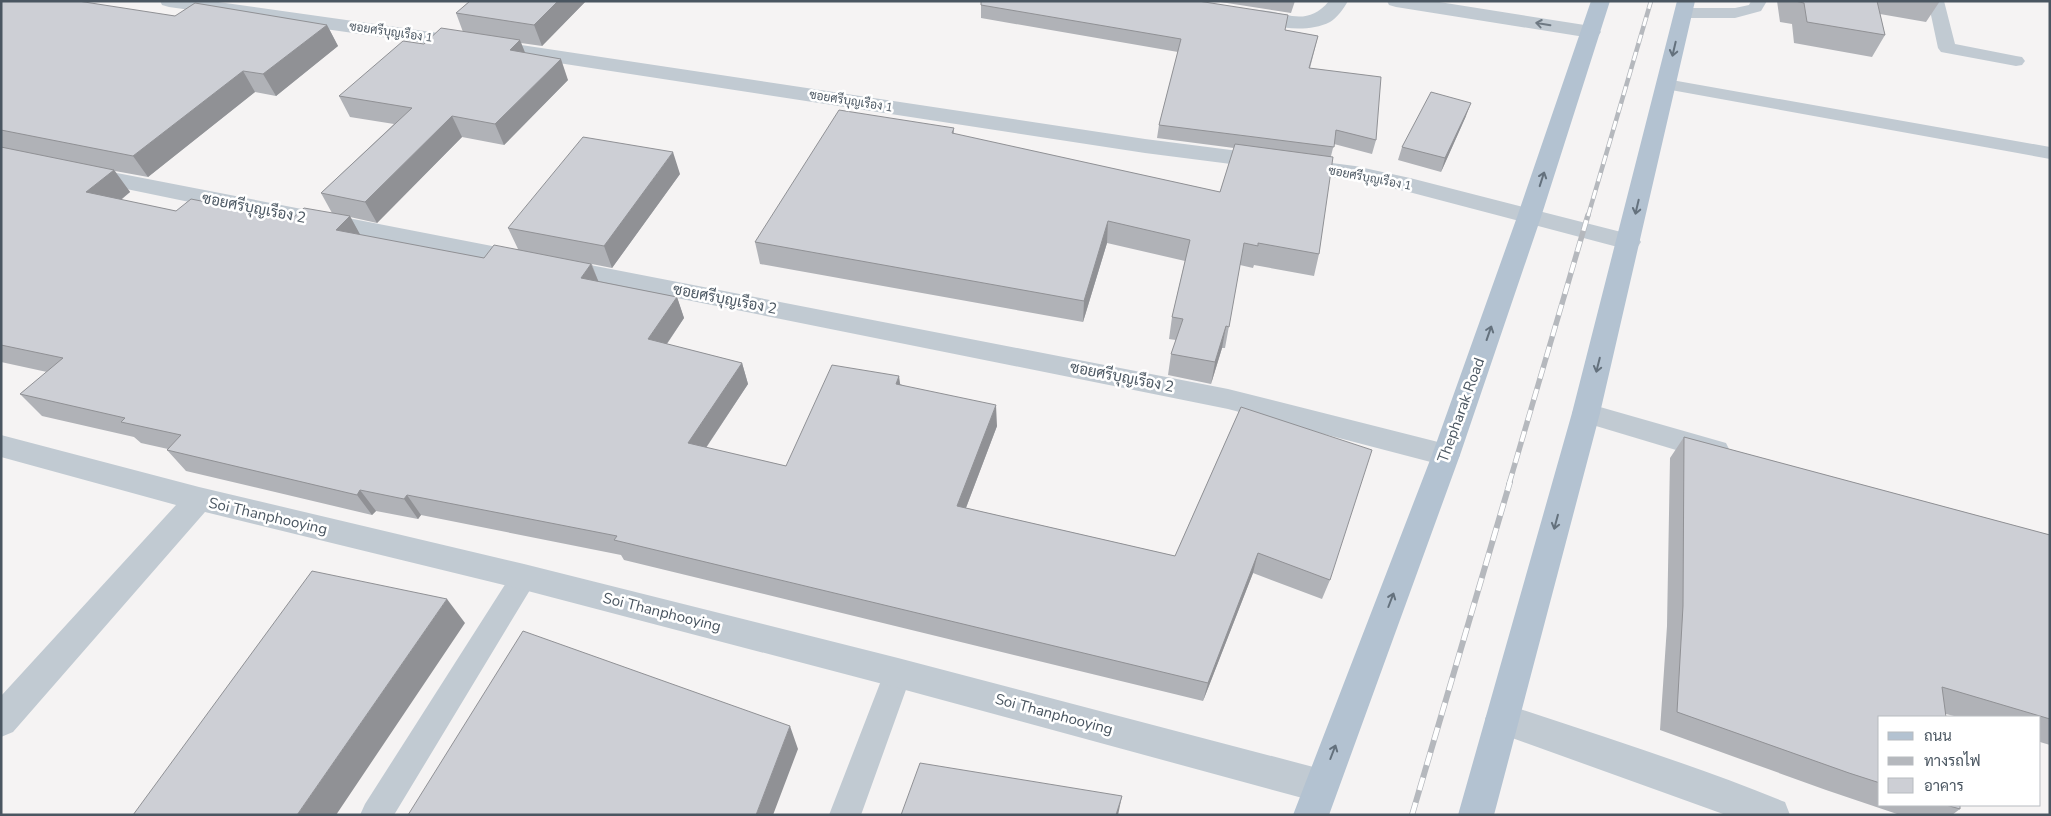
<svg xmlns="http://www.w3.org/2000/svg" width="2051" height="816" viewBox="0 0 2051 816" font-family="'Nunito Sans',Sarabun,sans-serif">
<style>
.lines{fill:none;stroke-linecap:round;stroke-linejoin:round}
.service{fill:#c1cad2;fill-rule:evenodd}
.minor{fill:#c1cad2;fill-rule:evenodd}
.primary{fill:#b3c2d1;fill-rule:evenodd}
.rail-far2-casing{stroke:#b5b8bd;stroke-width:4.5}
.rail-far1-casing{stroke:#b5b8bd;stroke-width:5.5}
.rail-casing{stroke:#b5b8bd;stroke-width:6}
.rail-far2{stroke:#fff;stroke-width:3;stroke-dasharray:9;stroke-linecap:butt}
.rail-far1{stroke:#fff;stroke-width:4;stroke-dasharray:11;stroke-linecap:butt}
.rail{stroke:#fff;stroke-width:4.5;stroke-dasharray:13;stroke-linecap:butt}
.wall{fill:#b0b2b7}
.shaded-wall{fill:#909195}
.building{fill:#cdcfd5;stroke:#909195}
.oneway{stroke:#6e7983}
.oneway2{stroke:#64717d}
.labels{text-anchor:middle;dominant-baseline:central;stroke-width:5;stroke-linejoin:round;paint-order:stroke}
.far-street-label{font-size:12px;fill:#4a5661;stroke:#fff}
.street-label{font-size:15px;fill:#4a5661;stroke:#fff}
</style>
<rect width="100%" height="100%" fill="#f5f3f3"/>
<g class="lines">
<path class="service" d="M1751,1H1767L1761,11L1735,18H1683L1677,16L1675,13L1677,10L1683,8H1735L1749,5Z
M1928,1H1944L1955,44L2016,56L2022,57L2025,61L2022,65L2016,66L1941,52L1938,48Z
M1666,79L2050,147V159L1660,88L1657,84L1660,80Z
M524,566L533,569L537,577L533,585L394,815H360L365,804L515,569Z
M898,660L908,664L912,673L861,815H829L884,673L888,664Z"/>
<path class="minor" d="M160,1H211L481,39L1145,139L1355,166L1410,178L1629,234L1637,236L1641,242L1637,248L1629,250L1409,192L1355,180L1145,153L481,51L169,7L162,5Z
M1329,1H1348C1344,8 1337,18 1330,22C1304,35 1270,26 1244,19L1241,15L1244,11C1275,3 1302,34 1329,1Z
M1387,1H1433L1591,26L1598,28L1601,32L1598,36L1591,38L1396,7L1389,5Z
M86,167L1228,389L1446,444L1456,447L1460,455L1456,463L1446,466L1228,409L617,286L389,243L78,179L75,174L78,169Z
M1586,403L1726,443L1730,451L1726,459L1716,462L1576,420L1572,413L1576,406Z
M1,435L199,487L524,564L898,658L1321,769L1334,774L1339,786L1334,798L1321,803L898,688L524,590L205,512L13,732L1,737V696L176,505L1,457Z
M1502,703C1597,735 1692,764 1785,802L1790,815H1726L1490,730L1485,719L1490,708Z"/>
<path class="primary" d="M1591,1H1610L1541,217L1460,455L1329,815H1293L1432,455L1517,217Z
M1677,1H1695L1600,413L1494,815H1458L1572,413Z"/>
<g class="rail-far2-casing">
<path id="rail-far2" d="M1588,216L1651,1"/>
</g>
<g class="rail-far1-casing">
<path id="rail-far1" d="M1509,484L1588,215"/>
</g>
<g class="rail-casing">
<path id="rail" d="M1412,815L1510,482"/>
</g>
<use href="#rail-far2" class="rail-far2"/>
<use href="#rail-far1" class="rail-far1"/>
<use href="#rail" class="rail"/>
</g>
<path class="wall" d="M1,1L175,16L327,25L338,46L276,96L255,92L148,177L115,171L130,192L121,200L176,211L292,219L332,213L321,193L394,124L350,117L339,96L424,44L463,32L456,13L470,1H586L542,46L521,43L525,53L568,80L504,145L462,137L377,223L350,217L360,235L484,258L518,249L508,228L680,174L612,268L592,264L598,281L677,297L684,318L667,344L742,363L748,384L706,448L786,466L900,384L997,426L966,508L1175,556L1241,407L1330,580L1322,599L1253,573L1203,701L624,560L621,555L421,515L418,519L376,511L372,515L186,471L167,450L168,449L141,443L134,437L42,416L20,394L47,372L1,362Z
M1214,1H1295L1291,13Z
M1777,1H1940L1926,22L1880,14L1885,35L1872,57L1794,43L1792,24L1780,22Z
M981,5L1285,30L1318,36L1310,68L1376,140L1372,154L1334,144L1331,156L1319,254L1314,276L1254,265L1253,268L1240,265L1225,348H1222L1211,384L1168,375L1171,354L1176,340L1169,339L1172,317L1185,261L1107,243L1083,322L760,264L755,242L954,128V134L1220,192L1234,148L1157,138L1159,125L1178,52L981,18Z
M1466,116L1441,172L1398,160L1402,147Z
M1684,437L2050,535V745L2040,742V717H1958L1946,714L1880,717V805H1960V809L1952,815H1900L1826,790L1660,730L1667,626L1670,458Z"/>
<path class="shaded-wall" d="M558,1H586L542,46L534,25Z
M327,25L338,46L276,96L263,74Z
M520,40L528,60L510,50Z
M561,59L568,80L504,145L495,124Z
M243,71L255,92L148,177L133,156Z
M1471,103L1466,116L1441,172L1445,158Z
M452,116L462,137L377,223L365,202Z
M673,152L680,174L612,268L604,246Z
M114,170L130,192L103,214L86,192Z
M350,216L362,238L336,230Z
M1108,221L1107,243L1083,322L1084,301Z
M591,264L600,285L581,278Z
M677,297L684,318L655,361L648,339Z
M1226,326L1222,348L1211,384L1215,362Z
M742,363L748,384L695,464L688,443Z
M899,376L902,397L896,384Z
M996,405L997,426L959,526L957,506Z
M360,490L376,511L372,515L357,495Z
M407,495L421,515L418,519L404,499Z
M1258,553L1253,573L1203,701L1208,683Z
M447,599L465,623L336,815H297Z
M790,726L798,749L773,815H756Z
M1122,796L1118,815H1116Z"/>
<path class="building" d="M1,1H78L175,16L195,3L327,25L263,74L243,71L133,156L1,130Z
M470,1H558L534,25L456,13Z
M981,1H1198L1288,15L1285,30L1318,36L1309,68L1381,77L1376,140L1336,130L1334,147L1159,125L1181,39L981,5Z
M1795,1H1877L1885,35L1807,22L1804,3Z
M441,28L520,40L510,50L561,59L495,124L452,116L365,202L321,193L412,108L339,96L403,41L424,44Z
M1431,92L1471,103L1445,158L1402,147Z
M839,110L954,128L952,133L1220,192L1235,144L1333,157L1319,254L1258,243V246L1244,243L1229,327L1226,326L1215,362L1171,354L1183,319L1172,317L1190,240L1108,221L1084,301L755,242Z
M583,137L673,152L604,246L508,228Z
M1,147L114,170L86,192L176,211L191,199L292,219L304,208L350,216L336,230L484,258L494,245L591,264L581,278L677,297L648,339L742,363L688,443L786,466L832,365L899,376L896,384L996,405L957,506L1175,556L1241,407L1372,450L1330,580L1258,553L1208,683L614,540L617,536L407,495L404,499L360,490L357,495L167,450L181,435L121,422L125,418L20,394L63,358L1,345Z
M1684,437L2050,535V719L1942,687L1946,717H1880V783L1849,773L1677,712L1683,606Z
M312,571L447,599L297,815H133Z
M523,631L790,726L756,815H408Z
M920,763L1122,796L1116,815H901Z
M1946,805H1960V809Z"/>
<defs><path id="oneway-shaft" d="M-6 0H5M1.5-3L5.5 0L1.5 3" fill="none" stroke-width="1.6" stroke-linecap="round" stroke-linejoin="round" transform="scale(1.25)"/></defs>
<use class="oneway" href="#oneway-shaft" transform="translate(1543 24) rotate(-171)"/>
<g class="oneway2">
<use href="#oneway-shaft" transform="translate(1674 49) rotate(103)"/>
<use href="#oneway-shaft" transform="translate(1542 179) rotate(-72)"/>
<use href="#oneway-shaft" transform="translate(1637 207) rotate(103)"/>
<use href="#oneway-shaft" transform="translate(1489 333) rotate(-71)"/>
<use href="#oneway-shaft" transform="translate(1598 365) rotate(104)"/>
<use href="#oneway-shaft" transform="translate(1556 522) rotate(105)"/>
<use href="#oneway-shaft" transform="translate(1391 600) rotate(-69)"/>
<use href="#oneway-shaft" transform="translate(1333 752) rotate(-69)"/>
</g>
<g class="labels">
<g class="far-street-label">
<text transform="translate(391 32) rotate(8)">ซอยศรีบุญเรือง 1</text>
<text transform="translate(851 101) rotate(9)">ซอยศรีบุญเรือง 1</text>
<text transform="translate(1370 178) rotate(11)">ซอยศรีบุญเรือง 1</text>
</g>
<g class="street-label">
<text transform="translate(254 208) rotate(11)">ซอยศรีบุญเรือง 2</text>
<text transform="translate(725 299) rotate(11)">ซอยศรีบุญเรือง 2</text>
<text transform="translate(1122 377) rotate(11)">ซอยศรีบุญเรือง 2</text>
<text transform="translate(1461 410) rotate(-70)">Thepharak Road</text>
<text transform="translate(268 516) rotate(13)">Soi Thanphooying</text>
<text transform="translate(662 612) rotate(14)">Soi Thanphooying</text>
<text transform="translate(1054 714) rotate(15)">Soi Thanphooying</text>
</g>
</g>
<rect width="2051" height="816" fill="none" stroke="#4a5661" stroke-width="5"/>
<rect x="1878" y="716" width="162" height="90" fill="#ffffff" stroke="#b7bbc0"/>
<rect x="1888" y="732" width="25" height="8" fill="#b3c2d1" stroke="#b7bbc0"/>
<text x="1924" y="741" font-size="15" fill="#4a5661">ถนน</text>
<rect x="1888" y="757" width="25" height="8" fill="#b5b8bd" stroke="#b7bbc0"/>
<text x="1924" y="766" font-size="15" fill="#4a5661">ทางรถไฟ</text>
<rect x="1888" y="778" width="25" height="15" fill="#cdcfd5" stroke="#b7bbc0"/>
<text x="1924" y="791" font-size="15" fill="#4a5661">อาคาร</text>
</svg>
